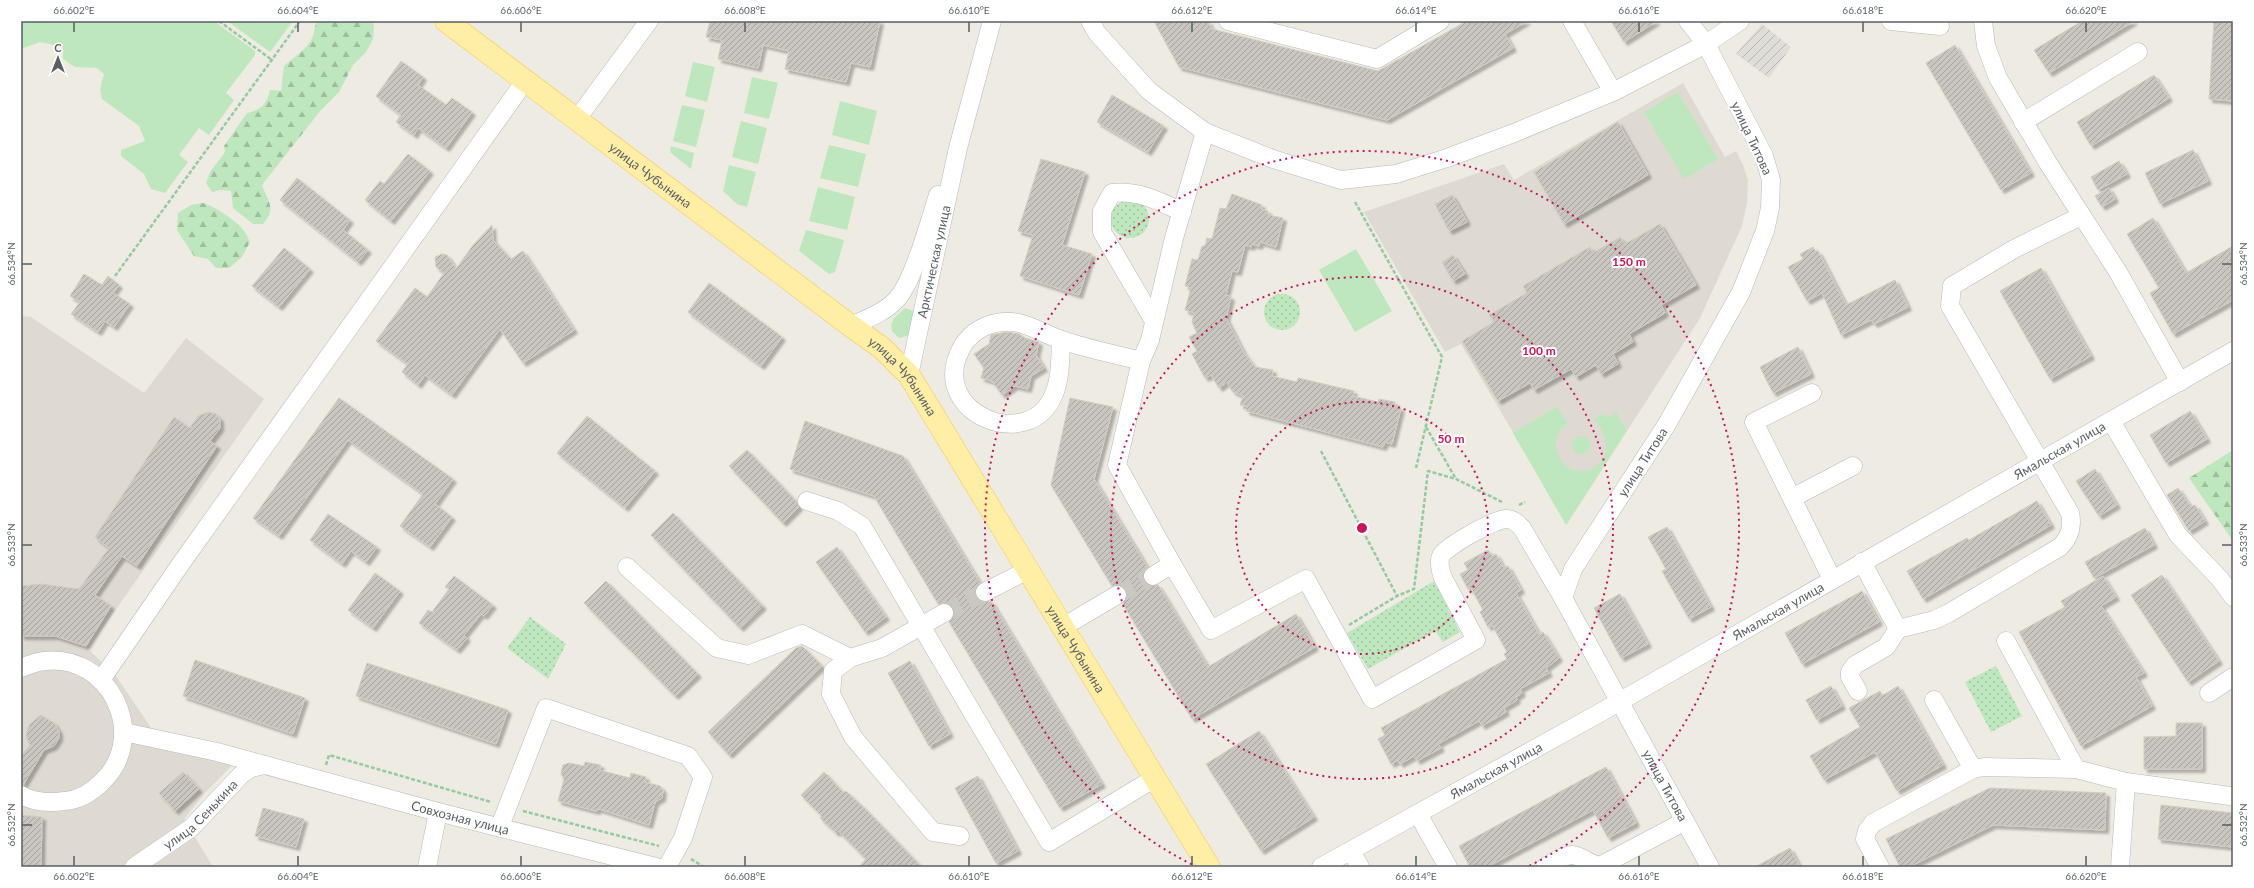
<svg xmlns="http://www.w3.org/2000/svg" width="2254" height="888" viewBox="0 0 2254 888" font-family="Lato,sans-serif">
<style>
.industrial{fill:url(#industrial-furrows)}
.education{fill:#dedad1}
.green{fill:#bee7bd}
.forest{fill:url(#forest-firs)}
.park{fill:url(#park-dots)}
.building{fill:url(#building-hatch);stroke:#d3cdc0;filter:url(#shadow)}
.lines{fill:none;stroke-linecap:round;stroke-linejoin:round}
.minor-tunnel{stroke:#c9c8c2;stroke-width:18;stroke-dasharray:18 9;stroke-linecap:butt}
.minor-casing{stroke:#b5b9bd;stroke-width:19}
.major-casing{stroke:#f9c650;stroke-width:23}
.path{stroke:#95c9a3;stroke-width:2.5;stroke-dasharray:4 2;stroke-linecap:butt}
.minor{stroke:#fff;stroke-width:18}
.major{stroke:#ffefa6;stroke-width:22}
.ticks{fill:none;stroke:#5a5f64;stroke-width:1.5}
.ring{fill:none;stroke:#c2185b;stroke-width:2;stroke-dasharray:2 4}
.labels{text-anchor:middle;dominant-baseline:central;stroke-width:4;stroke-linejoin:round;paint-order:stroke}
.street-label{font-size:13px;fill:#5a5f64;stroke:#fff}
.centre{fill:#c2185b;stroke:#fff;stroke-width:2}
.ring-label{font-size:12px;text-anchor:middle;font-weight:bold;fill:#c2185b;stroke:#fff;stroke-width:4;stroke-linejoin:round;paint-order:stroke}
.neatline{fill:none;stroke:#5a5f64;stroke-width:1.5}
.ticks-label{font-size:10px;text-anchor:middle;fill:#5a5f64}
</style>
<defs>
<pattern id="industrial-furrows" width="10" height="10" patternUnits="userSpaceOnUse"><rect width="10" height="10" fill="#dfddd7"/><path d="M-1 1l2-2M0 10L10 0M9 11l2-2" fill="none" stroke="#b8b6b2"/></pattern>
<pattern id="forest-firs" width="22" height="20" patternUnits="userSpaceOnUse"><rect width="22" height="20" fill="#bee7bd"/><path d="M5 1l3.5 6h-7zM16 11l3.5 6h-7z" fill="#9dbe9d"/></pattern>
<pattern id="park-dots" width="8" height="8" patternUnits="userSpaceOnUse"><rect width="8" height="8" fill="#bee7bd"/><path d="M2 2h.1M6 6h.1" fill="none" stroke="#9dbe9d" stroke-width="1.8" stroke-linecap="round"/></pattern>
<pattern id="building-hatch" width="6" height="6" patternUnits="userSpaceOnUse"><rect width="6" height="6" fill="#c9c6bf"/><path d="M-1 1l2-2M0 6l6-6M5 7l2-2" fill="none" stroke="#a6a49f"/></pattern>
<filter id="shadow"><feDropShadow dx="3.5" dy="3.5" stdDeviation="1" flood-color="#0004"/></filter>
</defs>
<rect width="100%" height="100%" fill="#eeebe2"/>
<path class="industrial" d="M1762,24L1791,47L1769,78L1736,54Z"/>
<path class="education" d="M1683,83L1725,157L1736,151L1743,165L1748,180L1747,203L1742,226L1700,318L1567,524L1461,344L1445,352L1364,212L1504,164L1514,180Z
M21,316L31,317L144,393L186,338L264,399L88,649L116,676L154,732L245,752L204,794L184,819L213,867H21Z"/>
<path class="green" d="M21,21H214L255,51V55L226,93L234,100L209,135L199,128L179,155L188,162L165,193L151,189L144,174L121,156V150L145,141L139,126L102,99L100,89L104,74L97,68L75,67L63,59V47L40,42L21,49Z
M227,21H293L270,52Z
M693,62L715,67L707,102L685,96Z
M752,77L778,83L769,119L744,113Z
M1678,92L1718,159L1684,179L1644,112Z
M840,101L877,111L869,145L832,135Z
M682,105L705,110L696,147L673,141Z
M741,121L767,128L758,164L732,157Z
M829,145L866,154L858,187L820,178Z
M671,146L694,153L691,169L670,152Z
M729,165L756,172L747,207L737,204L723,191Z
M818,187L855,197L847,230L809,221Z
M806,230L844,240L835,272L829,274L799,251Z
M1356,249L1392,311L1355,332L1319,270Z
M905,308L917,312L910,335L899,338L892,331C889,319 898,315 905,308Z
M1557,407L1567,423C1558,431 1553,440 1557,452C1568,491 1633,465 1594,419L1603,414L1607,418L1616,412L1627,430L1566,525L1513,433Z
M1572 445a9 9 0 1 1 18 0a9 9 0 1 1-18 0Z"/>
<path class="forest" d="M317,21H372L374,26L373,39L366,52L353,65L339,92L321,110L262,185C268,202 277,208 263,224H253L233,208L231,191L220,190L212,192L206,183L210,172L225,152L224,146L247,113C261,110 267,104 270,90L281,91L284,66C294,57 308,49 313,36C315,31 314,26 317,21Z
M203,203C212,205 239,222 244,231C247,234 248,239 250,242L242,257L229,268H216L208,259L194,256L177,230L178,213L191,205Z
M2233,450V541L2189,478Z"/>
<path class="park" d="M1111 219a19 19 0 1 1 38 0a19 19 0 1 1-38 0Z
M1264 312a18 18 0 1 1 36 0a18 18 0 1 1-36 0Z
M1434,581L1460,632L1443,642L1435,631L1368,669L1347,633Z
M530,617L566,644L548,679L507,648Z
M1996,666L2022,716L1991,732L1965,682Z"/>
<path class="building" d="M710,21H880L870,67L851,63L846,82L785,69L789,51L763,45L758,68L718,59L722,40L706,37Z
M1154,21H1208L1212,29L1378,71L1467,21H1527L1505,34L1513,48L1387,120L1179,67Z
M1611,21H1657L1624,42Z
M2082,21H2134L2049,73L2034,50Z
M2214,21H2233V101L2209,99Z
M1955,45L2031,173L2001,190L1926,63Z
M401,61L423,77L418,85L446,105L452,98L472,112L446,148L418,128L414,135L396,122L401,115L376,96Z
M2154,75L2169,98L2091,146L2077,122Z
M1112,95L1164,126L1148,152L1097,122Z
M1618,122L1648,175L1564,224L1534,172Z
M2193,150L2208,181L2160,204L2145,173Z
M408,154L430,171L391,221L365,200L380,181L384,184Z
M1041,159L1085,172L1062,245L1092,254L1079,295L1020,276L1033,235L1018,231Z
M2119,161L2127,174L2098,190L2091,177Z
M297,178L350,220L343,230L368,250L358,262L280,200Z
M2109,188L2115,199L2102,207L2095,196Z
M1232,194L1262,205L1261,209L1268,211V215L1283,218L1276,247L1260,242L1259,246L1252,244L1251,247L1245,245L1238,272L1232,271L1226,295L1231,297L1226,318L1244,353L1255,367L1273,370L1272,376L1297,382L1298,378L1354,391L1353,396L1378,402L1379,399L1395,402L1394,406L1401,408L1392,444L1385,442L1383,447L1246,411L1247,406L1240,405L1243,396L1232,391L1227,382L1219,388L1211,375L1205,378L1192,354L1197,351L1189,337L1197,333L1192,322L1194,313L1185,310L1191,288L1185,286L1192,259L1198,260L1202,246H1205L1207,238L1212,239L1220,208L1226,209Z
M1452,195L1467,222L1449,231L1435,204Z
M2153,218L2186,273L2233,246V300L2173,334L2150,293L2159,288L2127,234Z
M1660,224L1696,285L1661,305L1665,313L1629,334L1633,342L1613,354L1618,364L1601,374L1596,365L1576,377L1571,369L1534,390L1530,383L1498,401L1462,341L1494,322L1489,315L1527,293L1523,286L1590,247L1593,253L1620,237L1625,244Z
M492,225L493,240L511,259L523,251L574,330L523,363L500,329L452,395L425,375L418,385L402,372L408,364L376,341L415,288L427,297L444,273L436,267L435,257L442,254L447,255L456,269L473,245Z
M1813,247L1816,252L1818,251L1846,305L1895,280L1908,307L1874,324L1871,320L1841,335L1822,293L1807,301L1788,267L1803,259L1800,254Z
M284,248L310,269L279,307L252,286Z
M1453,255L1465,274L1453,281L1442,262Z
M2041,268L2091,356L2050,379L2000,291Z
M84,274L102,285L108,276L119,285L113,293L130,304L114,327L105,321L98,332L71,314L80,302L70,296Z
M709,283L782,337L761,366L688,312Z
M1007,332L1019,334L1025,338L1039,342L1036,355L1044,368L1031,376L1028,389L1015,386L1002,395L992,381L981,378L984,368L974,354L989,344L991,335Z
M1798,347L1811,374L1773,393L1760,367Z
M339,398L453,479L435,504L452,517L430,547L400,526L423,494L348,440L279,536L253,518Z
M1070,398L1113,407L1094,479L1147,567L1144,571V581L1148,585H1158L1208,667L1296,614L1315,647L1192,719L1123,604L1127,595L1126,589L1117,585L1112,586L1051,485Z
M2190,411L2207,439L2166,463L2150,435Z
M208,412L216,414L220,419V428L210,441L217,446L137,566L122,556L95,595L111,606L86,646L55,636H21V586L41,584L79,589L109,548L95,537L174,417L190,428L198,416Z
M587,416L655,471L625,508L557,453Z
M805,421L903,456L980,583L975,591L976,597L984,602L991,601L1102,784L1060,808L949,622L954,613L953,608L944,603L938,604L874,496L790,469Z
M747,450L797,502L799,507L783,523L729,466Z
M2095,469L2117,505L2099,516L2076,481Z
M2178,488L2191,507L2195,505L2205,521L2189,531L2167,495Z
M2037,501L2051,525L1923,599L1907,571L1967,538L1969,540Z
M673,513L763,606L740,628L651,535Z
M328,514L377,547L366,562L351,551L342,564L310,540Z
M1667,527L1711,607L1689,619L1662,571L1666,569L1648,537Z
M2145,528L2154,545L2094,578L2085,562Z
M837,547L886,617L865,632L816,562Z
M1488,550L1492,556L1496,554L1504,568L1508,566L1521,590L1516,593L1539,634L1543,632L1559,658L1546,668L1549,673L1520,689L1522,693L1516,697L1517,700L1504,708L1506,712L1482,726L1479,721L1452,736L1438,744L1441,748L1417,761L1414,756L1400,764L1398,760L1391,764L1378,739L1385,735L1381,728L1507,659L1504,654L1507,652L1492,625L1488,627L1480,612L1483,610L1471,588L1468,589L1460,574L1468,570L1464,563Z
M375,573L400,591L373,628L348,610Z
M2162,575L2219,661L2188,682L2131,595Z
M454,576L493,605L484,616L481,614L464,635L467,638L457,650L419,623L428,610L432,612L449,589L445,587Z
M2103,576L2116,597L2101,606L2144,673L2136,677L2152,706L2081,746L2019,632L2065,607L2061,601Z
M606,581L698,674L675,696L584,603Z
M1862,591L1879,622L1802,664L1785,633Z
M1620,594L1648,644L1621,658L1594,608Z
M802,646L822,666L729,755L708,732L796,648Z
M195,660L305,698L293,734L183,696Z
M910,661L950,734L929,746L888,673Z
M367,663L508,710L496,744L356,696Z
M1831,686L1842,706L1817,720L1806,700Z
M1898,686L1943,765L1897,791L1875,752L1824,780L1810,756L1860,727L1849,708L1880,691L1882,696Z
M41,715L54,723L59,731V738L54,746L44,750L23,785H21V756L30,745L26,737L27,730L30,724Z
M2176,723H2202V769H2144V737L2176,736Z
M1259,731L1314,817L1261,851L1206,764Z
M585,762L601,765L599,770L630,778L631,773L646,777L645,782L660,786L663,790L662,798L655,802L649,825L599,809L596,811L558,801L564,779L561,774L563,765L569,763L584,766Z
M1606,767L1636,823L1608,838L1593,810L1487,867H1470L1459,846Z
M183,772L199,789L175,811L159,793Z
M824,772L844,793L846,791L866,810L922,867H859L866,859L838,831L836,833L820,818L822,816L801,795Z
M978,776L1018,851L996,863L955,788Z
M1990,788L2106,793L2105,830L1993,825L1909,867H1900L1886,839Z
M2161,805L2233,813V847L2158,839Z
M263,808L304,819L296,847L255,836Z
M21,815L42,817L41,867H21Z
M1790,848L1800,867H1755Z"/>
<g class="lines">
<path class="minor-tunnel" d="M1117,595L1153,576
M944,613L985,592"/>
<g class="minor-casing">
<g id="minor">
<path d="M1090,21L1097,33L1149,91L1205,132L1273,159L1341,180L1396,174L1447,158L1514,133L1613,92L1706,44L1740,21"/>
<path d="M1228,21L1377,59L1440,21"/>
<path d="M1572,21L1613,92"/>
<path d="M1891,21L1940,26"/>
<path d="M1983,21L1986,46L1998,78L2048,163L2118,272L2180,382"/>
<path d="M577,119L649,21"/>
<path d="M2023,122L2138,52"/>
<path d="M1154,321L1102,232V211L1112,193C1138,190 1159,201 1182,212"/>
<path d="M851,326C866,319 884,313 896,300C913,283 930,220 938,195"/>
<path d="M1061,340C1060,358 1061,377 1054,394C1030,455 927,413 961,349C967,336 981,326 996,323C1021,317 1040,333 1062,340C1087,349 1115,354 1141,361L1117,465L1172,564L1153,576"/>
<path d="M1141,361L1150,340L1174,238L1205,132"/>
<path id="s1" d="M909,375L958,148L992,21"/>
<path d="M1812,393L1754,422L1832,579"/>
<path d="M2111,421L2178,535L2220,579L2233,597"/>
<path d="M1792,498L1853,466"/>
<path d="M807,501L838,511L862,526L1049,842L1155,778"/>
<path d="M1862,562L1898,629L1934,620L1949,613L2060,547C2070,537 2073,527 2070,513L1950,306L1952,286L2014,249L2081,216"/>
<path id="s2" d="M1172,564L1211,630L1306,579L1372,699L1476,640L1443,578C1441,572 1438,562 1441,556C1446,546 1495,519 1506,519C1513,519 1517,523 1522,528L1563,598L1710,867"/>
<path d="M627,567L717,648L748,655L802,634L850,658L882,648L944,613"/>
<path d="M985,592L1028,570"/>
<path id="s3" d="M1563,598L1573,569L1667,424L1741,292L1765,231L1770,208L1771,180L1764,156L1706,44L1688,21"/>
<path d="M1063,627L1117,595"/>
<path d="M2006,641L2076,769"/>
<path d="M850,658L833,671L831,694L853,737L933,832L960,836"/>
<path d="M21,668C28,665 37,662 44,661C110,653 150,736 102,782C92,792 79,800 65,801C50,803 35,803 21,795"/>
<path d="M101,680L180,565L525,81"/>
<path d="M1858,691L1850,677V672L1855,665L1886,647L1898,629"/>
<path d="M2209,693L2233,677"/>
<path d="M1934,700L1973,769"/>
<path id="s4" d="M124,732L217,752L438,812L656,867"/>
<path d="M2126,782L2230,796"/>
<path d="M1418,814L1448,867"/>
<path d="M500,826L546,708L688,756L703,777L683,838L667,867"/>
<path d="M1351,851L1360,867"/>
<path id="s5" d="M134,867L191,828L241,775L251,768L265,765"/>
<path d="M427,867L438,812"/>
<path id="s6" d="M1321,867L1596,715L2233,351"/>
<path d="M1545,867C1554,862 1567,852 1577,856C1586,859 1591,865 1600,866L1685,821"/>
<path d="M1880,867L1865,839L1867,831L1873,823L1973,769L1984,767L2076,769L2126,782L2120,867"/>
</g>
</g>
<g class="major-casing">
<g id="major">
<path id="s7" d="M446,21L851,326L882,348L909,375L1209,867"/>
</g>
</g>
<path class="path" d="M219,21L272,60
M1355,202L1442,357L1416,468
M115,276L300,21
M1426,427L1456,479
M1321,451L1397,596
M1519,505L1525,502
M1349,625L1397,596L1414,589L1428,471L1456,479L1502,502
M326,765L329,755L491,802
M523,811L659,846
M691,859L704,867"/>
<use href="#minor" class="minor"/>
<use href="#major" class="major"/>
</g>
<path class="ticks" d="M74,22V32M298,22V32M521,22V32M745,22V32M969,22V32M1192,22V32M1416,22V32M1639,22V32M1863,22V32M2086,22V32M22,264H32M2222,264H2232M22,545H32M2222,545H2232M22,825H32M2222,825H2232M74,856V866M298,856V866M521,856V866M745,856V866M969,856V866M1192,856V866M1416,856V866M1639,856V866M1863,856V866M2086,856V866"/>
<g class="ring">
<circle cx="1362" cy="528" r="126"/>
<circle cx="1362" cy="528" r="251"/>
<path d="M1197 867A377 377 0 1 1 1527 867"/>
</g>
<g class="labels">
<g class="street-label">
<text transform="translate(1752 138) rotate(65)">улица Титова</text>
<text stroke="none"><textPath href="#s7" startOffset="256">улица Чубынина</textPath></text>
<text stroke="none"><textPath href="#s1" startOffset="116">Арктическая улица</textPath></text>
<text stroke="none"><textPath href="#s7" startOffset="580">улица Чубынина</textPath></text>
<text stroke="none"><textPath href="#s6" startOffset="848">Ямальская улица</textPath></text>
<text stroke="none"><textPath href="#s3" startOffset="158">улица Титова</textPath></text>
<text stroke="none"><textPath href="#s6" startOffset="524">Ямальская улица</textPath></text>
<text stroke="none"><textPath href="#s7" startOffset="904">улица Чубынина</textPath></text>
<text stroke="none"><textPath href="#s6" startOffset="200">Ямальская улица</textPath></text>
<text stroke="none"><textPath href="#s2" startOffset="923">улица Титова</textPath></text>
<text stroke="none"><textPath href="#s5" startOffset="85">улица Сенькина</textPath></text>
<text stroke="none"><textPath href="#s4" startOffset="347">Совхозная улица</textPath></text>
</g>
</g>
<circle cx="1362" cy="528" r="6" class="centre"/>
<g class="ring-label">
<text x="1629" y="266">150 m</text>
<text x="1539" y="355">100 m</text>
<text x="1451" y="443">50 m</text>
</g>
<rect width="2254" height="888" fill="none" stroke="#ffffff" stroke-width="44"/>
<g transform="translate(58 58)" stroke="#ffffff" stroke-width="3" paint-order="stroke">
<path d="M0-3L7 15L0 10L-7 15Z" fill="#5a5f64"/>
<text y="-6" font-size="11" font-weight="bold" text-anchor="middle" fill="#5a5f64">С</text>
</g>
<rect x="22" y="22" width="2210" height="844" class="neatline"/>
<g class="ticks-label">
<text x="74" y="14">66.602°E</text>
<text x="298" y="14">66.604°E</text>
<text x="521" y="14">66.606°E</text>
<text x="745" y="14">66.608°E</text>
<text x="969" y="14">66.610°E</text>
<text x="1192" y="14">66.612°E</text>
<text x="1416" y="14">66.614°E</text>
<text x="1639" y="14">66.616°E</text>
<text x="1863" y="14">66.618°E</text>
<text x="2086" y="14">66.620°E</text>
<text transform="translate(11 264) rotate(-90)" y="4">66.534°N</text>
<text transform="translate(2243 264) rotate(-90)" y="4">66.534°N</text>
<text transform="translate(11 545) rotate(-90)" y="4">66.533°N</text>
<text transform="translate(2243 545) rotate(-90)" y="4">66.533°N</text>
<text transform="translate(11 825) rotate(-90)" y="4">66.532°N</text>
<text transform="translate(2243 825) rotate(-90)" y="4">66.532°N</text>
<text x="74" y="880">66.602°E</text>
<text x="298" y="880">66.604°E</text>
<text x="521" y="880">66.606°E</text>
<text x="745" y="880">66.608°E</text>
<text x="969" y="880">66.610°E</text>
<text x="1192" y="880">66.612°E</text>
<text x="1416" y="880">66.614°E</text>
<text x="1639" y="880">66.616°E</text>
<text x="1863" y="880">66.618°E</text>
<text x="2086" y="880">66.620°E</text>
</g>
</svg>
